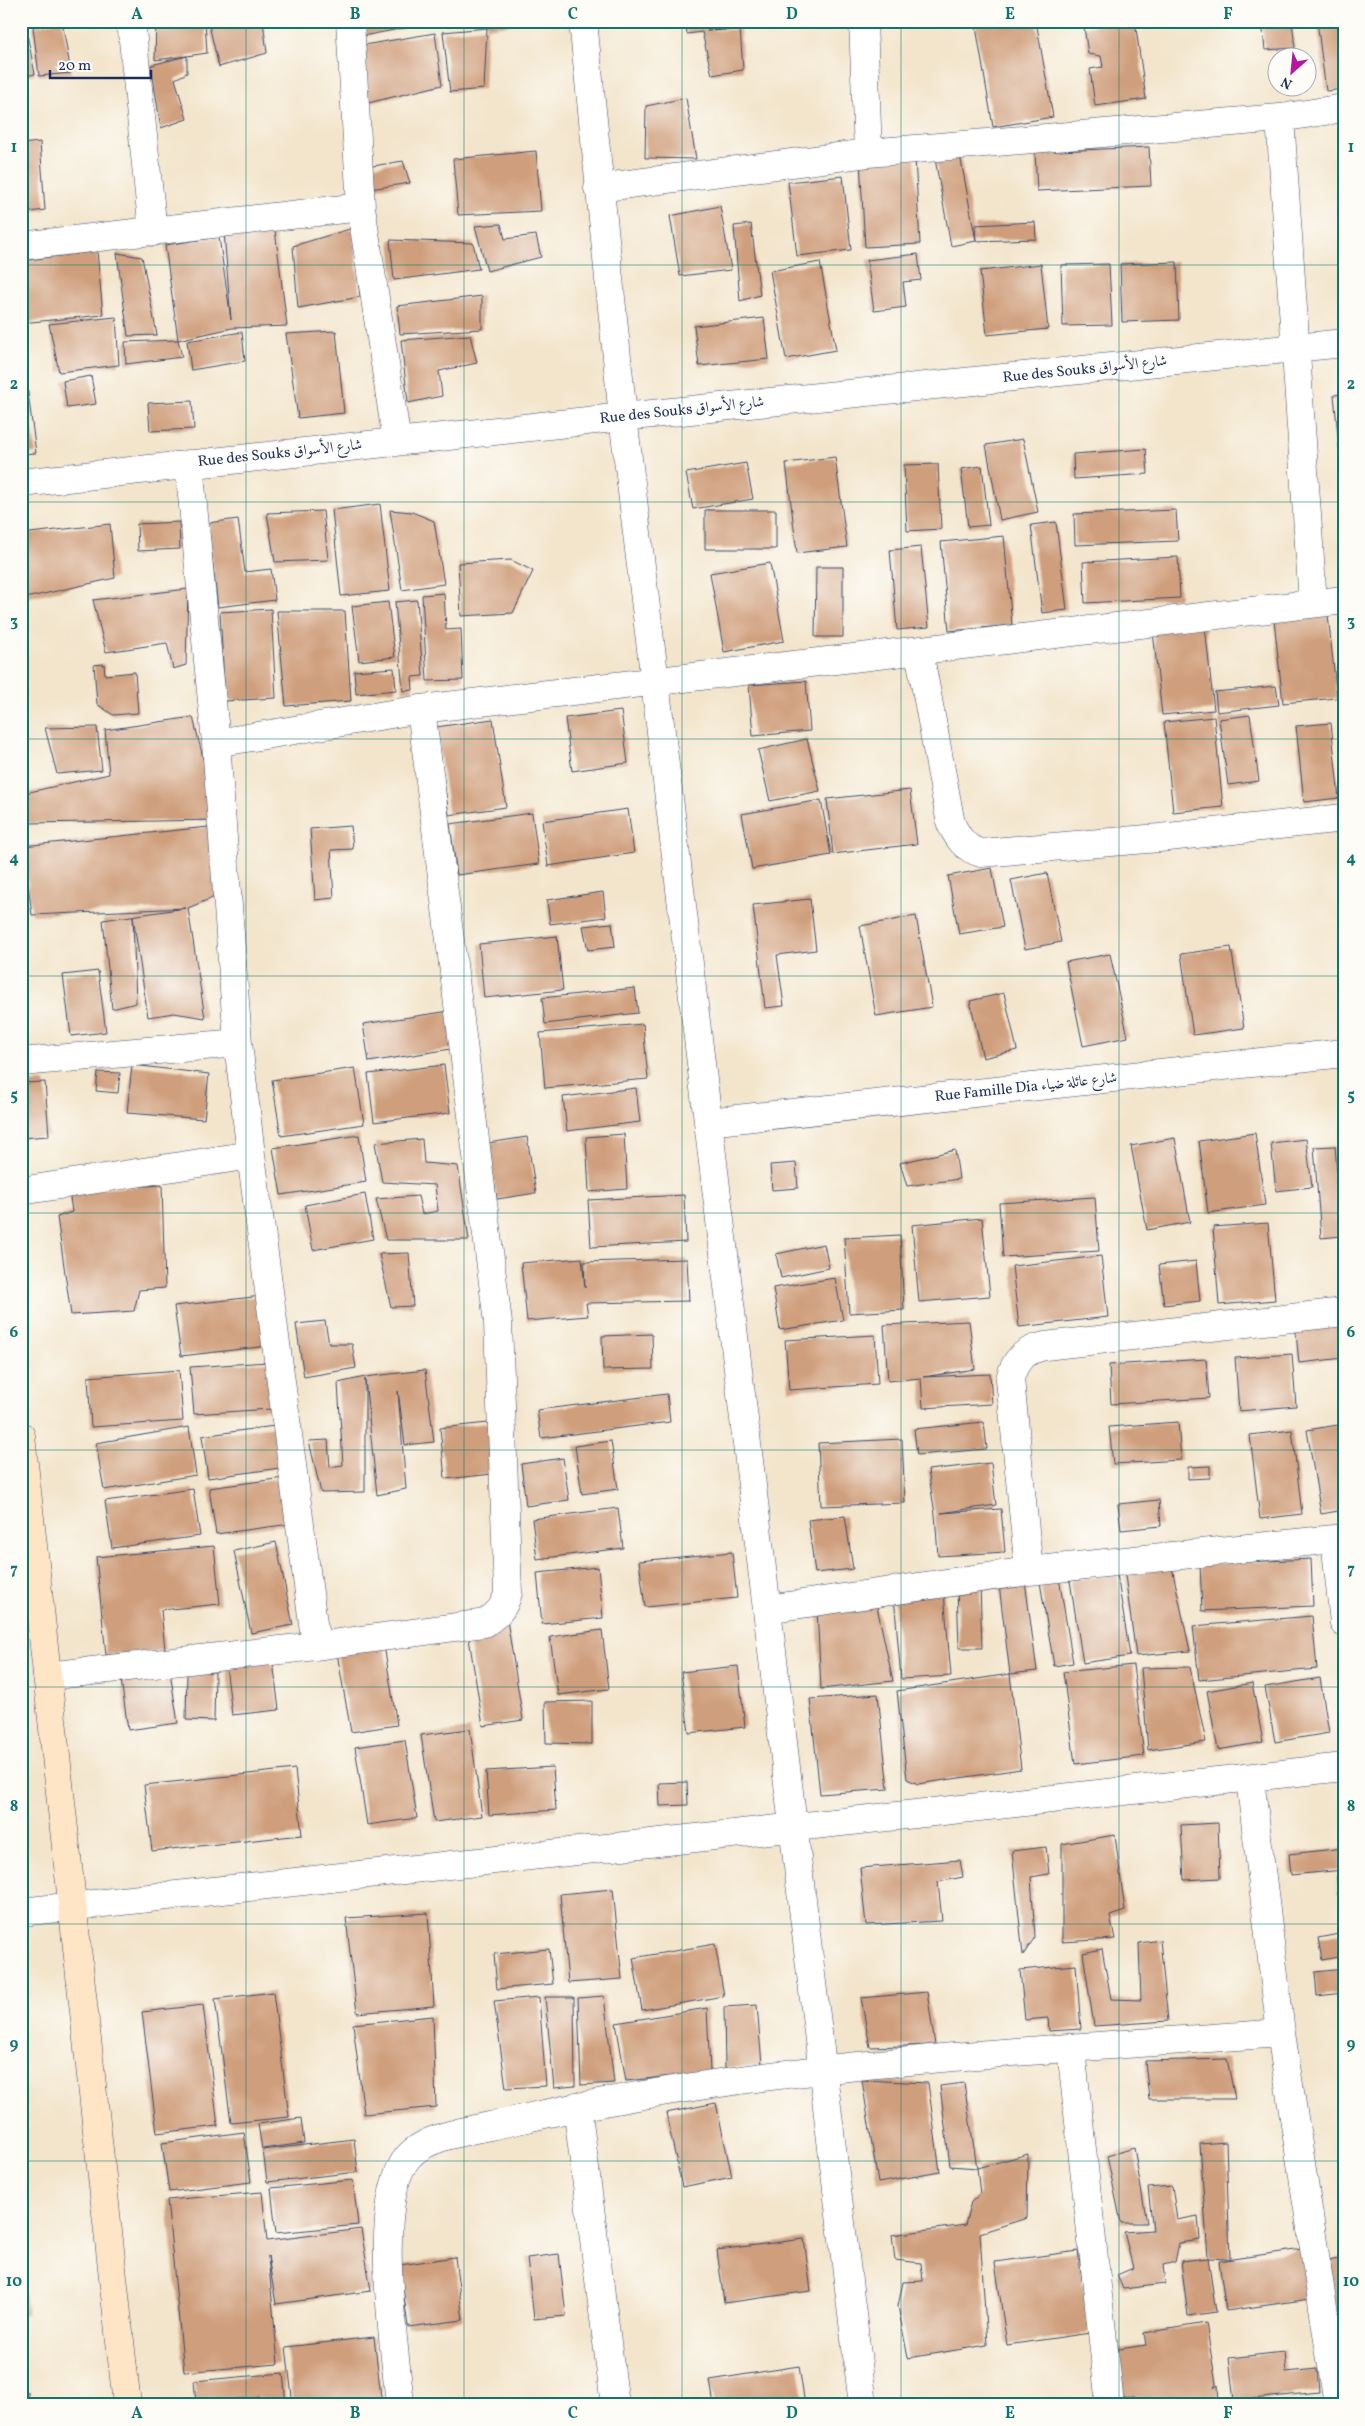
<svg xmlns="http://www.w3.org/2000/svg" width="1365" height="2426" viewBox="0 0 1365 2426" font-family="Vollkorn,Amiri,serif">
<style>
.building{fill:#cf9e7b}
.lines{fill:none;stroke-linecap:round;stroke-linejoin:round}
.street-casing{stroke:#3b4a6e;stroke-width:29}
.secondary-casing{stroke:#3b4a6e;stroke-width:29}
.street{stroke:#fff;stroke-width:28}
.secondary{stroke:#fde5c5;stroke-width:28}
.grid{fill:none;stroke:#0f766e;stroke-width:1;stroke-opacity:0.55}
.labels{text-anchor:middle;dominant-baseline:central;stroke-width:4;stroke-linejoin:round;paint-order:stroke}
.street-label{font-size:15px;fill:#1b2f5e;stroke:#fdfcf7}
.neatline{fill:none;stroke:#0f766e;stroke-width:2}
.grid-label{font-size:16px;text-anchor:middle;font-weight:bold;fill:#0f766e}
</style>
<rect width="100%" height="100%" fill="#fdfcf7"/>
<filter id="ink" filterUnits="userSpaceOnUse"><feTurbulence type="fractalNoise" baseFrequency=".02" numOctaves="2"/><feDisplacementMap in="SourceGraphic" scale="10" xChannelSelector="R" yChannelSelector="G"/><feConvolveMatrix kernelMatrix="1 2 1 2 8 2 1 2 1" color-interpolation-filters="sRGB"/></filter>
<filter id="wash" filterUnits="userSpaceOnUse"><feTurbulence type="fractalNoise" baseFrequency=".0096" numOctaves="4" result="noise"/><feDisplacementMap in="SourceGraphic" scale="20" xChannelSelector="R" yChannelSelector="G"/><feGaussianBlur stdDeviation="1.12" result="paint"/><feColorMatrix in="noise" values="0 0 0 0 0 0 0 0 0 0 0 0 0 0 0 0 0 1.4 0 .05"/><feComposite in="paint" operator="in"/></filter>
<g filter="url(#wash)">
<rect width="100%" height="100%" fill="#f3e5cc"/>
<g id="blocks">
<path class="building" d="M57,21H62L71,73L39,76L33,27Z
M156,21H205L207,53L187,56V73L175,79L187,119L161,128L151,65L187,56L155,60Z
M208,21H263L267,53L219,67Z
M362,21H420V25L363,36Z
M486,21H520L521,23L487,28Z
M685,21H733L735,27L707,31L740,29L743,70L712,75L702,32L687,34Z
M975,21H1036L1053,117L993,127Z
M1126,21H1135L1146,99L1095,106L1090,69L1103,67L1101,56L1088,54L1084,27Z
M1262,21H1292L1295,48L1265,50Z
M1317,21H1344V89L1326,91Z
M21,24H25L35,74L21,77Z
M487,28L484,89L450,92L443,32Z
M435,33L442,85L368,103L364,45Z
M686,98L696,159L645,158L646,106Z
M40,142L45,210L21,213V144Z
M1149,147L1151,186L1037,191L1035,152Z
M536,151L541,211L458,215L453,159Z
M960,155L976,241L951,246L935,159Z
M915,158L920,244L865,247L860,161Z
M403,161L410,183L370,189L367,167Z
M843,176L851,250L797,256L788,182Z
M720,206L731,270L680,276L670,216Z
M1035,222L1036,239L976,241L975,225Z
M501,224L505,239L536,235L541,257L487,271L475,226Z
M751,224L760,295L740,301L734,226Z
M353,228L360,297L298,308L293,246Z
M275,230L287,326L232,328L178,340L165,245L219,237L231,320L224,232Z
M390,240L473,243L479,269L394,280Z
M97,251L103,315L21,323V261Z
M117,253L142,257L157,335L128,336Z
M918,254L921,280L903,282L906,307L874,311L867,260Z
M820,262L836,350L786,359L770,271Z
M1177,262L1179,320L1122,322L1120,264Z
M1041,264L1048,329L987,335L980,271Z
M1109,264L1112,325L1063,326L1061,265Z
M482,296V329L400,334L397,306Z
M116,317L119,365L59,372L49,324Z
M764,318L769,359L699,366L694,326Z
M336,331L344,413L298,418L286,334Z
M242,332L245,361L191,370L187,341Z
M470,335L477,363L439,371L442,396L408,403L401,340Z
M178,340L182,357L126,364L125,342Z
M91,376L96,404L67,408L63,381Z
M21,378H26L36,453L21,454Z
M1344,394V477H1342L1334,395Z
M192,401L194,429L150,431L148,403Z
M1023,439L1038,512L1000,520L986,445Z
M1146,449L1148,474L1074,479L1073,454Z
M835,457L847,547L797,553L786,463Z
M746,463L753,499L693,509L686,473Z
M938,464L941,529L907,531L904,465Z
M982,466L989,525L968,527L961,469Z
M380,504L390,591L341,596L332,510Z
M390,510L412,512L434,521L444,584L402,590Z
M705,510H776V549H705Z
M1176,510L1178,541L1075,545L1074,514Z
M323,511L328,560L275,562L267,513Z
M238,519L245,572L271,569L275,600L218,607L208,523Z
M179,522L180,549L138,551L137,524Z
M1056,522L1067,610L1042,613L1031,525Z
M110,524L115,578L21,599V534Z
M1004,536L1012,625L949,631L941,542Z
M921,547L929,627L897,630L890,550Z
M1178,557L1180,598L1085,603L1083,562Z
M511,560L533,571L513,613L461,616L458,563Z
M770,563L784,641L724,652L710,573Z
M816,567H843V637H815Z
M188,589L186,665L173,669L167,643L106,652L93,600Z
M444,593L446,630L461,629L463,680L427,681L422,595Z
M417,600L423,676L412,677L413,690L403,691L395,602Z
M388,602L395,657L359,661L352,606Z
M271,609L276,698L225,701L220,612Z
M277,611H345L351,701L286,706Z
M1328,615L1337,698L1283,703L1274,620Z
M1205,626L1214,710L1162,715L1153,631Z
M104,664L105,675L135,672L138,713L113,715L97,704L94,665Z
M394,668L396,690L356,694L354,671Z
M806,681L810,731L753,736L749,685Z
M1276,686L1279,705L1217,712L1215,692Z
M621,711L628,763L572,771L565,718Z
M1250,715L1259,781L1228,785L1219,719Z
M193,717L218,820L29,823L21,804V794L109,774L105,730Z
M1214,717L1223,807L1173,812L1164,722Z
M493,719L506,807L449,815L436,727Z
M1331,723L1339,798L1304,802L1296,726Z
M97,727L102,770L57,774L45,728Z
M807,739L820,791L770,801L758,750Z
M910,790L917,844L833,854L827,799Z
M821,800L831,855L752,869L742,814Z
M628,809L634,853L548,866L542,821Z
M532,813L539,864L457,875L450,824Z
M351,826L353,849L331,850L334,898L315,900L310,829Z
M208,827L217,896L188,908L205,1018L174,1013L148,1017L133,916L136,1003L112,1009L103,920L186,908L32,915L23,846Z
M992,868L1003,927L959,934L948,876Z
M1047,873L1061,942L1025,949L1011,880Z
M1340,890H1344V913H1343Z
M603,892L606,917L550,924L547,900Z
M810,899L816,950L777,955L784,1006L765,1008L753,905Z
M916,916L932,1007L876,1016L860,926Z
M612,923L615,947L588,950L583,926Z
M557,936L563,990L484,998L479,944Z
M1231,947L1244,1028L1193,1035L1181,954Z
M1110,954L1128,1037L1083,1046L1066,962Z
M98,971L106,1032L71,1036L63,975Z
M635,988L638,1013L545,1024L542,998Z
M1004,993L1017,1050L983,1058L970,1001Z
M450,1011L457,1048L369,1062L363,1024Z
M643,1024L648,1079L545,1088L540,1033Z
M132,1065L209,1074L204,1119L127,1113Z
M444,1065L450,1113L374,1122L368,1074Z
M355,1068L364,1124L281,1136L272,1080Z
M98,1072L120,1073L118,1093L96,1091Z
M45,1082L49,1136L21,1138V1083Z
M636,1088L640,1122L567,1131L563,1097Z
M1255,1133L1265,1205L1208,1213L1199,1141Z
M624,1134L627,1189L589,1192L586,1137Z
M359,1135L366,1182L281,1195L273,1148Z
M527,1137L536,1193L497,1199L488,1143Z
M1175,1138L1190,1222L1147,1230L1131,1146Z
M422,1139L424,1163L458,1166L469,1240H386L376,1199L418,1196L422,1214L438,1211L435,1185L382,1182L375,1143Z
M1306,1139L1312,1187L1276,1191L1271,1143Z
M1335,1146L1342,1236L1321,1238L1314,1147Z
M955,1150L959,1179L907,1186L900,1163Z
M796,1163L798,1188L772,1190L770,1165Z
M162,1185L165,1288L139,1290L134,1311L71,1315L57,1217L72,1212L69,1191Z
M365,1194L373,1239L313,1250L305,1205Z
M684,1195L686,1242L591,1247L588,1200Z
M1095,1197L1099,1251L1003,1257L999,1203Z
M982,1218L990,1296L919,1302L912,1225Z
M1268,1223L1275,1300L1219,1305L1213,1227Z
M900,1235L904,1310L849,1313L844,1238Z
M824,1244L829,1268L781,1278L776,1254Z
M409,1253L413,1306L391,1307L379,1254Z
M1101,1256L1108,1317L1019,1327L1012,1266Z
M582,1258L585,1288L584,1262L687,1259L689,1301L586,1303L588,1316L527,1321L521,1263Z
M1196,1261L1200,1301L1164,1305L1159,1265Z
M835,1278L843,1320L780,1330L773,1288Z
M262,1296L268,1346L181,1356L174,1306Z
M1342,1318L1344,1358L1299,1363L1295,1323Z
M325,1321L329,1344H352L356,1368L304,1377L296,1324Z
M969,1321L975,1369L923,1377L990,1374L992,1404L923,1408L921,1378L888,1381L884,1325Z
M652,1334L653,1369L603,1370L602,1336Z
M875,1335L878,1384L789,1390L785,1340Z
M1292,1354L1296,1406L1239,1411L1235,1358Z
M1206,1359L1209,1398L1111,1404L1109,1365Z
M268,1362L271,1409L194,1414L190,1367Z
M179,1370L183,1421L91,1427L88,1377Z
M425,1370L434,1442L405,1445L398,1391L406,1489L377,1495L365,1379V1492L321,1493L309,1441L328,1440L330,1467L343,1465L338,1383L365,1377Z
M667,1394L670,1422L541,1438L537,1410Z
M984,1422L987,1449L917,1455L914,1429Z
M1178,1422L1181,1460L1113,1464L1109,1427Z
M488,1423L493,1474L445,1479L440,1428Z
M1344,1424V1510L1321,1514L1307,1430Z
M274,1426L280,1468L208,1478L202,1436Z
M189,1427L196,1475L104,1490L96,1443Z
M1292,1430L1302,1514L1260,1519L1250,1435Z
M902,1439L905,1503L821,1506L818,1443Z
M611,1441L618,1489L582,1494L575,1446Z
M563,1458L569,1500L526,1506L521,1464Z
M991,1463L996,1505L941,1513L1001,1509L1005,1552L938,1556L935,1514L928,1470Z
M1210,1466V1478L1188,1479V1467Z
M291,1477L298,1523L216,1534L209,1488Z
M193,1489L200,1536L112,1548L105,1501Z
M1159,1500L1161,1526L1121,1530L1118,1504Z
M618,1508L623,1548L537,1559L532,1519Z
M845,1516L853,1569L815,1573L808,1520Z
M276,1542L293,1625L251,1633L234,1551Z
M214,1546L220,1604L161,1610L165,1650L106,1655L96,1557Z
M732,1552L737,1598L645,1607L639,1561Z
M1311,1559L1313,1606L1202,1611L1200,1564Z
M1171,1563L1190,1651L1136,1656L1124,1568Z
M598,1567L603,1618L542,1624L537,1573Z
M1117,1574L1130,1656L1083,1663L1070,1581Z
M1059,1578L1073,1663L1054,1666L1040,1582Z
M1025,1581L1037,1671L1010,1674L1021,1769L918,1784L907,1779L897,1691L1010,1674L999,1585Z
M980,1584L982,1648H959L957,1585Z
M944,1593L951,1676L901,1679L894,1596Z
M876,1602L893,1681L821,1689L817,1608Z
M1312,1616L1317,1669L1199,1680L1193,1626Z
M507,1620L523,1720L483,1726L467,1626Z
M602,1630L609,1689L558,1695L550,1637Z
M384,1645L397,1725L351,1732L337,1653Z
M273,1661L279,1710L232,1715L226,1666Z
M1133,1665L1144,1756L1075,1764L1063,1672Z
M738,1666L745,1727L689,1733L681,1672Z
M1190,1667L1206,1742L1148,1750L1141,1668Z
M170,1672L178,1723L128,1730L121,1679Z
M187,1672H215L214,1721L186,1720Z
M1320,1678L1329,1733L1275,1742L1265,1687Z
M1252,1683L1263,1742L1218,1750L1207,1691Z
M878,1694L888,1789L820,1794L810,1699Z
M592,1701V1744L546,1743L545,1702Z
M470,1729L482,1816L434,1822L421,1735Z
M405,1740L417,1818L367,1825L355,1747Z
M553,1767L556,1810L489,1815L486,1771Z
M295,1769L302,1835L152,1851L144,1785Z
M687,1782L688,1805L660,1806L659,1783Z
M1218,1823L1220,1878L1184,1880L1181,1825Z
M1115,1835L1125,1911L1110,1916L1115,1939L1062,1942V1844Z
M1046,1847L1049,1874L1031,1877L1035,1937L1023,1955L1012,1851Z
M1344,1848V1870L1291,1875L1289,1854Z
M960,1860L963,1877L938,1882L942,1921L866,1925L860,1868Z
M1337,1876H1344V1894H1338Z
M613,1889L622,1979L568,1983L560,1894Z
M428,1913L434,2006L357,2013L346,1918Z
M1344,1933V1956L1322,1960L1318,1938Z
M1160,1940L1168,2021L1094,2026L1083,1953L1102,1949L1111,1999L1141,2000L1139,1943Z
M715,1944L724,1996L642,2010L633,1958Z
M549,1949L553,1984L497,1989L494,1954Z
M1076,1965L1081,2029L1049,2031L1048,2018L1025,2020L1020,1970Z
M1344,1969V1993L1317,1996L1315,1972Z
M273,1992L289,2117L231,2123L215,1999Z
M927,1992L935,2045L870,2047L861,1998Z
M604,1996L614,2083L581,2085L578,1998Z
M539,1997L546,2086L506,2088L494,2001Z
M545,1997H574L575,2086L554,2088Z
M203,2005L218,2126L157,2133L142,2012Z
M757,2005L762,2065L725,2068L724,2007Z
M707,2008L710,2072L626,2081L616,2023Z
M433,2016L436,2107L364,2114L353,2024Z
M1227,2059L1235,2099H1149L1145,2061Z
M862,2080L928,2083L940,2172L878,2183Z
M964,2083L977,2168L950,2166L940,2086Z
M716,2103L732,2177L682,2187L666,2113Z
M301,2118L304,2143L262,2149L258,2124Z
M244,2132L251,2182L169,2192L162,2143Z
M354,2139L358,2172L267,2182L263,2150Z
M1226,2142L1230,2259L1208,2258L1200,2144Z
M1134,2148L1147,2223H1121L1107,2156Z
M1028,2154L1027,2218L980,2233L987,2345L908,2358L898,2306L903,2282L923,2281L921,2263L895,2260L892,2235L965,2225L971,2202L980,2194L977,2168Z
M353,2180L358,2225L276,2233L271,2188Z
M1172,2186L1177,2220L1198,2216L1200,2240L1179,2243L1175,2262L1163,2265L1165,2284L1123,2289L1117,2275L1133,2268L1124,2232L1153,2230L1148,2188Z
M262,2192L267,2241L361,2229L371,2291L276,2304L268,2256L278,2364L184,2372L167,2200Z
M804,2239L811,2291L724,2303L717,2250Z
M1309,2248L1317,2298L1226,2311L1219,2261Z
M1078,2251L1090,2333L1007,2345L995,2262Z
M559,2254L566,2316L534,2319L527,2258Z
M21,2256L28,2314L21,2315Z
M455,2257L463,2320L408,2327L400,2265Z
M1344,2257V2309L1335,2311L1323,2261Z
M1208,2258L1216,2312L1188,2316L1181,2261Z
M1206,2323L1216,2384L1214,2388L1218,2385L1219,2405H1135L1134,2397L1121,2398L1113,2350L1146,2345L1144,2333Z
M374,2337L382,2405H293L286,2347Z
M1284,2352L1286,2372L1317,2369L1319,2392L1234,2401L1229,2358Z
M799,2366L805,2405H714L710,2380Z
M283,2373L286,2405H261L260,2397L196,2403L194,2381Z
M28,2392L29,2405H21V2393Z"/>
</g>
</g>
<g filter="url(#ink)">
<use href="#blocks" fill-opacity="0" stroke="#3b4a6e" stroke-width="1"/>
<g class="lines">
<g class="street-casing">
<path id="street" d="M131,21L153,232
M350,21L361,207L397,442
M583,21L623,417L863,2405
M863,21L868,153
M1280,118L1313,603
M598,188L868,153L1280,118L1344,108
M21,246L361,207
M21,483L623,417L1344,343
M919,651L951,824C959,839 964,848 981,853L1159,838L1344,818
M216,743L421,709L1344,600
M21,1062L238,1043
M708,1122L1344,1053
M251,1155L316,1646
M21,1191L251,1155L238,1043L216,743L189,464
M1335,1539L1344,1623
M1029,1571L1010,1379C1015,1359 1025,1350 1045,1346L1344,1312
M767,1609L1029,1571L1344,1538
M47,1676L316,1646L485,1623C498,1614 504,1608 508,1593L498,1323L421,709
M1250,1779L1281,2033L1338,2405
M21,1912L1344,1767
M1071,2049L1110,2405
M577,2106L615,2405
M400,2405C395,2348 371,2200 408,2157C428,2134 479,2129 509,2122C761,2063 1023,2052 1281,2033"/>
</g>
<g class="secondary-casing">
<path id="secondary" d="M21,1436L127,2405"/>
</g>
<use href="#street" class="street"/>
<use href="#secondary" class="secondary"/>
</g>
</g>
<path class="grid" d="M246,21V2405M464,21V2405M682,21V2405M901,21V2405M1119,21V2405M21,265H1344M21,502H1344M21,739H1344M21,976H1344M21,1213H1344M21,1450H1344M21,1687H1344M21,1924H1344M21,2161H1344"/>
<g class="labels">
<g class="street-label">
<text transform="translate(1085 370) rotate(-6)">Rue des Souks شارع الأسواق</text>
<text transform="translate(682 411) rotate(-6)">Rue des Souks شارع الأسواق</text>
<text transform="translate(280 454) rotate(-6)">Rue des Souks شارع الأسواق</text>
<text transform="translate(1026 1088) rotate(-6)">Rue Famille Dia شارع عائلة ضياء</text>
</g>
</g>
<rect width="1365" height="2426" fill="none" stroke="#fdfcf7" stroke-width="55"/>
<g transform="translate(1292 72) rotate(207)"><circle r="24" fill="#fdfcf7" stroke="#a3aaba"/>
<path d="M0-4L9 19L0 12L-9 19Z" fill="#b5179e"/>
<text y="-8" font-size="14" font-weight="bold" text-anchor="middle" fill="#1b2f5e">N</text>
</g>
<path d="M50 70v8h101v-8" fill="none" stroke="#1b2f5e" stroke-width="2.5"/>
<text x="58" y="70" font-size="15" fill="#1b2f5e" stroke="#fdfcf7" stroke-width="4" paint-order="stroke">20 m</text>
<rect x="28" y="28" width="1310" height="2370" class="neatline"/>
<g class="grid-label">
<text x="137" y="19">A</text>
<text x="355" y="19">B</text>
<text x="573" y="19">C</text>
<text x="792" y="19">D</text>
<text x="1010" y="19">E</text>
<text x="1228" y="19">F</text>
<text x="14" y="152">1</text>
<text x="1351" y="152">1</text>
<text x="14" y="389">2</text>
<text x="1351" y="389">2</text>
<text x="14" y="626">3</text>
<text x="1351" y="626">3</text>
<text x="14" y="863">4</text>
<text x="1351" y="863">4</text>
<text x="14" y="1100">5</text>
<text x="1351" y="1100">5</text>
<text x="14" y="1337">6</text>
<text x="1351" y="1337">6</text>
<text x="14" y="1574">7</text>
<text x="1351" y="1574">7</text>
<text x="14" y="1811">8</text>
<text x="1351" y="1811">8</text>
<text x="14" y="2049">9</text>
<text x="1351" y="2049">9</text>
<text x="14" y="2286">10</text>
<text x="1351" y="2286">10</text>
<text x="137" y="2418">A</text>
<text x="355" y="2418">B</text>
<text x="573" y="2418">C</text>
<text x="792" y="2418">D</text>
<text x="1010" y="2418">E</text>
<text x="1228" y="2418">F</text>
</g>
</svg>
